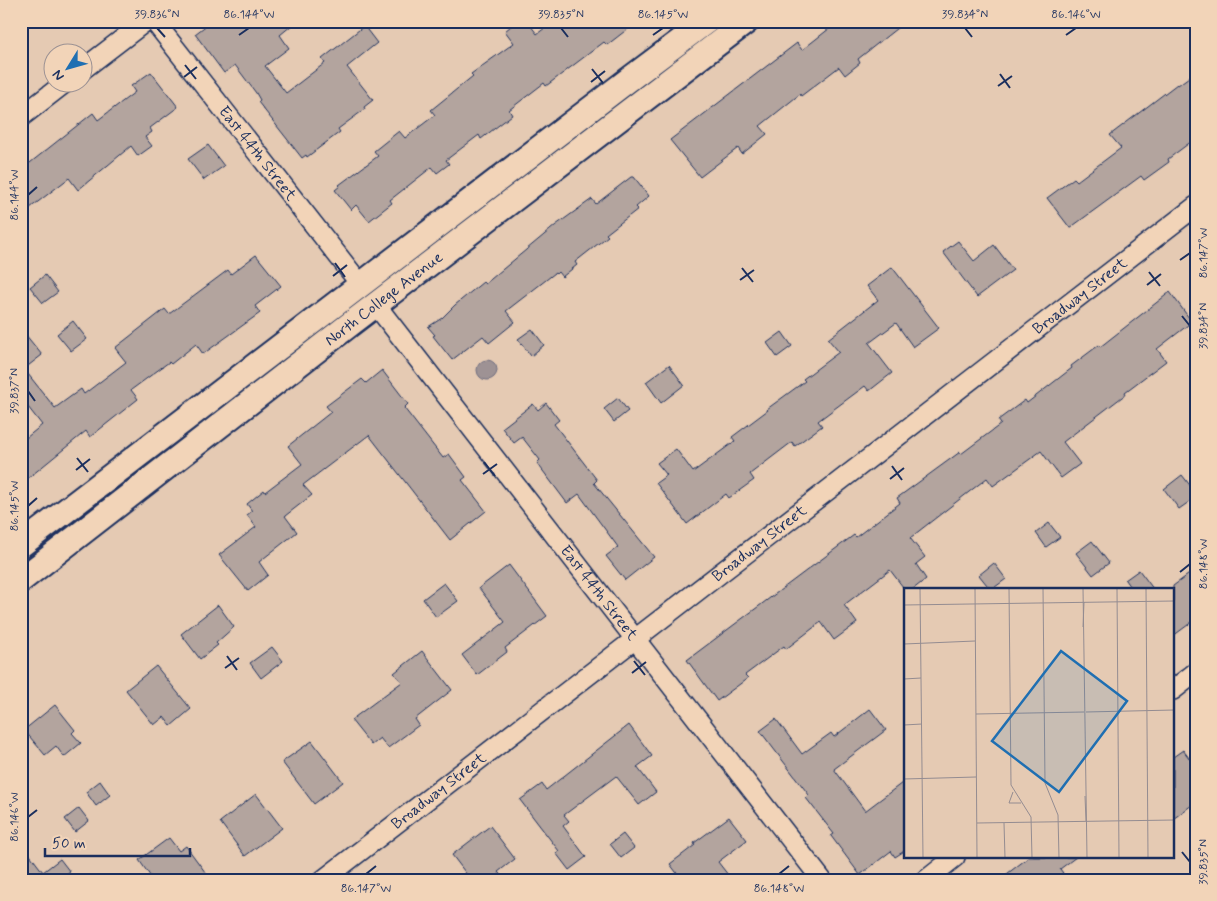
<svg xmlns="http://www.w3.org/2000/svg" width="1217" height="901" viewBox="0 0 1217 901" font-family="Mynerve,sans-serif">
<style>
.water{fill:#9e9294;stroke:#6a6a7e}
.building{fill:#b3a49e;stroke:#1b2f5e}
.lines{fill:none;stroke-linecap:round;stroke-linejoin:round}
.minor-casing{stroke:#1b2f5e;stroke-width:22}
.major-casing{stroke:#1b2f5e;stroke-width:28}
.minor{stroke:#f2d4b8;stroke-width:19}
.major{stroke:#f2d4b8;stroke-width:24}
.ticks{fill:none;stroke:#1b2f5e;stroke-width:2}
.labels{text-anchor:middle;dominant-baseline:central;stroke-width:4.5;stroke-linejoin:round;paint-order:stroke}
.street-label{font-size:16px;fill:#1b2f5e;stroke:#f2d4b8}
.inset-road{fill:none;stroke:#948c91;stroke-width:1}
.view{fill:#1f6fb2;fill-opacity:0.15;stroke:#1f6fb2;stroke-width:2.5}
.inset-edge{fill:none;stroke:#1b2f5e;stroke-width:2.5}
.neatline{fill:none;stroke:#1b2f5e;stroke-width:2}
.ticks-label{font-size:12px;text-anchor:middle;fill:#1b2f5e}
</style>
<rect width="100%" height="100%" fill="#e5cab3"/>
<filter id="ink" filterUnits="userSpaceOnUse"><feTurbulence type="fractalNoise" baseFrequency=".02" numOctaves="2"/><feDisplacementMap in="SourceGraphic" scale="10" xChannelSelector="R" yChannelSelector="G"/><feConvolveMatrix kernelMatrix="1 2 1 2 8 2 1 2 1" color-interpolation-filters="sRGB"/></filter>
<g filter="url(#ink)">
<path class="water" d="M477 370a10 10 0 1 1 20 0a10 10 0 1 1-20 0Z"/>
<path class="building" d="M212,21H297L280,35L289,48L265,66L286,93L325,63L322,59L364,26L377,43L347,67L373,100L364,107L365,109L338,129L340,132L307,157L306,155L302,158L258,102L260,100L256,93L235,65L224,73L195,34Z
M517,21H527L537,34L554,21H638L607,45L604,42L546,86L544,83L509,110L512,115L481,139L479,135L446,160L449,164L437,173L432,167L390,200L392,203L369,221L356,205L351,210L335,190L340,186L339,185L378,156L374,151L399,131L405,138L435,115L431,110L473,76L471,74L514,43L505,31Z
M839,21H906L858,59L860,63L845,75L839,67L801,96L800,94L760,126L767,134L742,154L738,148L700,177L670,140L797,43L802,50Z
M151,72L178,107L150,128L152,132L145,137L152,146L138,156L131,146L78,190L69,178L21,215V170L93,113L98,120L135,92L131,86Z
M1196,72V138L1168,159L1169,162L1144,180L1141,176L1070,228L1047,198L1074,178L1077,181L1121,148L1110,135L1177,84L1178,85Z
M208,145L224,166L204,180L188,159Z
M631,177H634L649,196L636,207L638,209L606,234L608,236L575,262L577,265L562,277L558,272L556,274L555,273L506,311L515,322L489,343L483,336L452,360L433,336L435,335L428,327L442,318L455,305L483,282L485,284L556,225L592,199L596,204Z
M958,241L974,261L994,245L1013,270L977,297L943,252Z
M256,255L281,286L255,306L260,313L203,354L196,344L171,364L169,362L131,390L138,399L90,437L86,431L21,484V442L42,425L21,398V329L42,355L24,369L55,408L81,389L84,394L126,362L115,348L165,309L169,314L228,270L231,274Z
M892,267L939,328L913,347L896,323L869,343L892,373L869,391L865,386L818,421L822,426L795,446L792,442L750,474L754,480L729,498L726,494L687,524L656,483L667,475L657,463L676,449L693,472L735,441L732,437L768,410L767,409L805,381L803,379L839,352L828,339L878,300L867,286Z
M45,275L58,292L43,303L30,287Z
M1170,292L1192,322L1157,349L1166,361L1125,392L1126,394L1063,442L1080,464L1061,478L1041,451L993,486L987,478L910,538L925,557L916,564L926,579L912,590L906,591L890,570L844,605L857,623L834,640L821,622L786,649L784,646L745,675L748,678L717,701L687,660L854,535L856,537L900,503L897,498L960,452L961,454L1001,424L998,420L1025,400L1027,403L1072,368L1071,366L1099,345L1100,347Z
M73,321L87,339L71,351L57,334Z
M532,329L544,345L531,356L518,339Z
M782,332L792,346L777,357L767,343Z
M669,365L684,385L661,403L646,382Z
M382,370L408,404L404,408L443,458L449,454L466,477L462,480L486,511L450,540L369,435L303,485L312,495L285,516L297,532L259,562L268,575L248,591L219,555L256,527L247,515L252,511L247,504L264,490L265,492L302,464L288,446L331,412L326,406L362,379L366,383Z
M618,398L628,411L614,422L604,409Z
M546,403L559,420L554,424L597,480L594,483L654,557L625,580L606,556L618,547L579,494L567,503L537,463L540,460L522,437L514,443L502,428L533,404L538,410Z
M1182,475L1196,493V497L1179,509L1164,489Z
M1049,523L1060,537L1046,547L1036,533Z
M1092,541L1109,563L1093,575L1076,553Z
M994,563L1006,579L991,590L979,575Z
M509,565L547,616L505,648L507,652L477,675L462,655L505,622L479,588Z
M1196,569V619L1173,636V586Z
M1139,570L1154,590H1132L1125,580Z
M444,583L458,601L436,617L423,599Z
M218,605L234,627L216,643L218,645L200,659L181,634Z
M272,647L283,661L261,678L250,663Z
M422,651L452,690L415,719L419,725L388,748L380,738L371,745L351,720L402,682L394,673Z
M156,666L191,709L171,726L164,717L154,725L126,690Z
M55,705L75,730L72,733L81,743L64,757L56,746L45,755L24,730Z
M870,709L886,730L834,769L865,811L906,780V850L895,857L891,851L860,875L831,836L834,834L806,798L809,795L760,731L776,719L802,754L831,733L834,737Z
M629,725L652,756L637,767L656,792L639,805L616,776L564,815L569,821L563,826L586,857L569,870L556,853L559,851L520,800L542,784L546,790Z
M312,741L343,782L314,804L282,762Z
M1183,750L1196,767V802L1173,819V757Z
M100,781L110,795L96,806L86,792Z
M256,794L282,828L245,856L220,822Z
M79,808L89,821L75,832L65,819Z
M729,817L747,840L718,862L732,880H682L670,864L695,845L694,843Z
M490,826L515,859L498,872L505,880H471L452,855Z
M623,834L634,848L621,858L610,844Z
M169,838L179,851L186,846L211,880H153L139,860Z
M21,843L43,872L60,859L70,872L60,880H21Z
M1029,857H1076L1060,869L1063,873L1054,880H999Z"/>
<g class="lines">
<g class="minor-casing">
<g id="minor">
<path id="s1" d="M154,21L361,285"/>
<path d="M82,70L146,21"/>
<path d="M21,117L66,82"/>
<path id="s2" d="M376,305L822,880"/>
<path d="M1173,690L1196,672"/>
<path id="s3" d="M323,880L1196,206"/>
<path d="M926,880L955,857"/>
</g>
</g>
<g class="major-casing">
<g id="major">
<path d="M21,545L627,81L707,21"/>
<path id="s4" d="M21,580L349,325L747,21"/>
</g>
</g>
<use href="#minor" class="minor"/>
<use href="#major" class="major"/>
</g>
</g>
<path class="ticks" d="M157,28L165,37M561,28L568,37M965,28L972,37M239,35L249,28M653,35L663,28M1066,35L1076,28M185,65L196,79M592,69L603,83M1000,74L1010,88M184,77L197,67M591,82L605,71M998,86L1012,76M28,195L37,187M1180,260L1190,253M335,263L345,277M742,268L753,282M1149,272L1160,286M333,276L347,265M740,280L754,270M1147,285L1161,274M1182,316L1190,326M28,391L35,401M77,458L88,472M484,462L495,476M892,466L902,480M76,470L90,459M483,474L497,464M890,479L904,468M28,506L37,498M1180,572L1190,564M227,656L237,670M634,661L645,675M225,668L239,658M632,673L646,662M28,817L37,810M1182,852L1190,862M366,874L376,866M779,874L789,866"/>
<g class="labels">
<g class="street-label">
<text stroke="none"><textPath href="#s1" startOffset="168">East 44th Street</textPath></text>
<text stroke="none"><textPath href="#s3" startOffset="956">Broadway Street</textPath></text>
<text stroke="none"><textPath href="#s4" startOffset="459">North College Avenue</textPath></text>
<text stroke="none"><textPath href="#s3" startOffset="551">Broadway Street</textPath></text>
<text stroke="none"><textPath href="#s2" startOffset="364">East 44th Street</textPath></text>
<text stroke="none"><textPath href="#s3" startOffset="146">Broadway Street</textPath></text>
</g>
</g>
<g transform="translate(904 588)">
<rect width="270" height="270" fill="#e5cab3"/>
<path class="inset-road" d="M16,0L19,270M71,0L73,270M105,0L107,197L127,229L128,270M139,0L141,195L154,227L155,270M179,0L183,270M213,0L215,270M242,0L244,270M0,17L270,13M179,39L180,14M0,56L71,53M0,91L17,90M182,124L270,122M72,126L180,124M0,137L18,136M0,191L72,189M109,204L105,215H117M181,208L182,233M73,235L270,232M100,235L101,270"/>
<path class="view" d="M157,63L223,113L155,204L88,153Z"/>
<rect width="270" height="270" class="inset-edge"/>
</g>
<rect width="1217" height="901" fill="none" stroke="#f2d4b8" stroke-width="55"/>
<g transform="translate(68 68) rotate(233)"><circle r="24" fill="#f2d4b8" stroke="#9c9294"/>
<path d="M0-4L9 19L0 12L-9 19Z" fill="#1f6fb2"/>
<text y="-8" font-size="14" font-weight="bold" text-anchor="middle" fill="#1b2f5e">N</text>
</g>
<path d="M45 848v8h145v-8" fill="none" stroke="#1b2f5e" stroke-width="2.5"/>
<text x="52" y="848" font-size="15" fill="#1b2f5e" stroke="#f2d4b8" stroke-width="4" paint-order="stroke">50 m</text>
<rect x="28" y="28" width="1162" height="846" class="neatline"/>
<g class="ticks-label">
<text x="157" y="18">39.836°N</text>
<text x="249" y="18">86.144°W</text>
<text x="561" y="18">39.835°N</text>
<text x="663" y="18">86.145°W</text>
<text x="965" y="18">39.834°N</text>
<text x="1076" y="18">86.146°W</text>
<text transform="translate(14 195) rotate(-90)" y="4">86.144°W</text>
<text transform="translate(1203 253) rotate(-90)" y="4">86.147°W</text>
<text transform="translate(1203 326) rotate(-90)" y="4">39.834°N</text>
<text transform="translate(14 391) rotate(-90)" y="4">39.837°N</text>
<text transform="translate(14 506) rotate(-90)" y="4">86.145°W</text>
<text transform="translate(1203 564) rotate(-90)" y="4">86.148°W</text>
<text transform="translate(14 817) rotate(-90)" y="4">86.146°W</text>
<text transform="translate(1203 862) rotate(-90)" y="4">39.835°N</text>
<text x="366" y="892">86.147°W</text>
<text x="779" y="892">86.148°W</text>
</g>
</svg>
